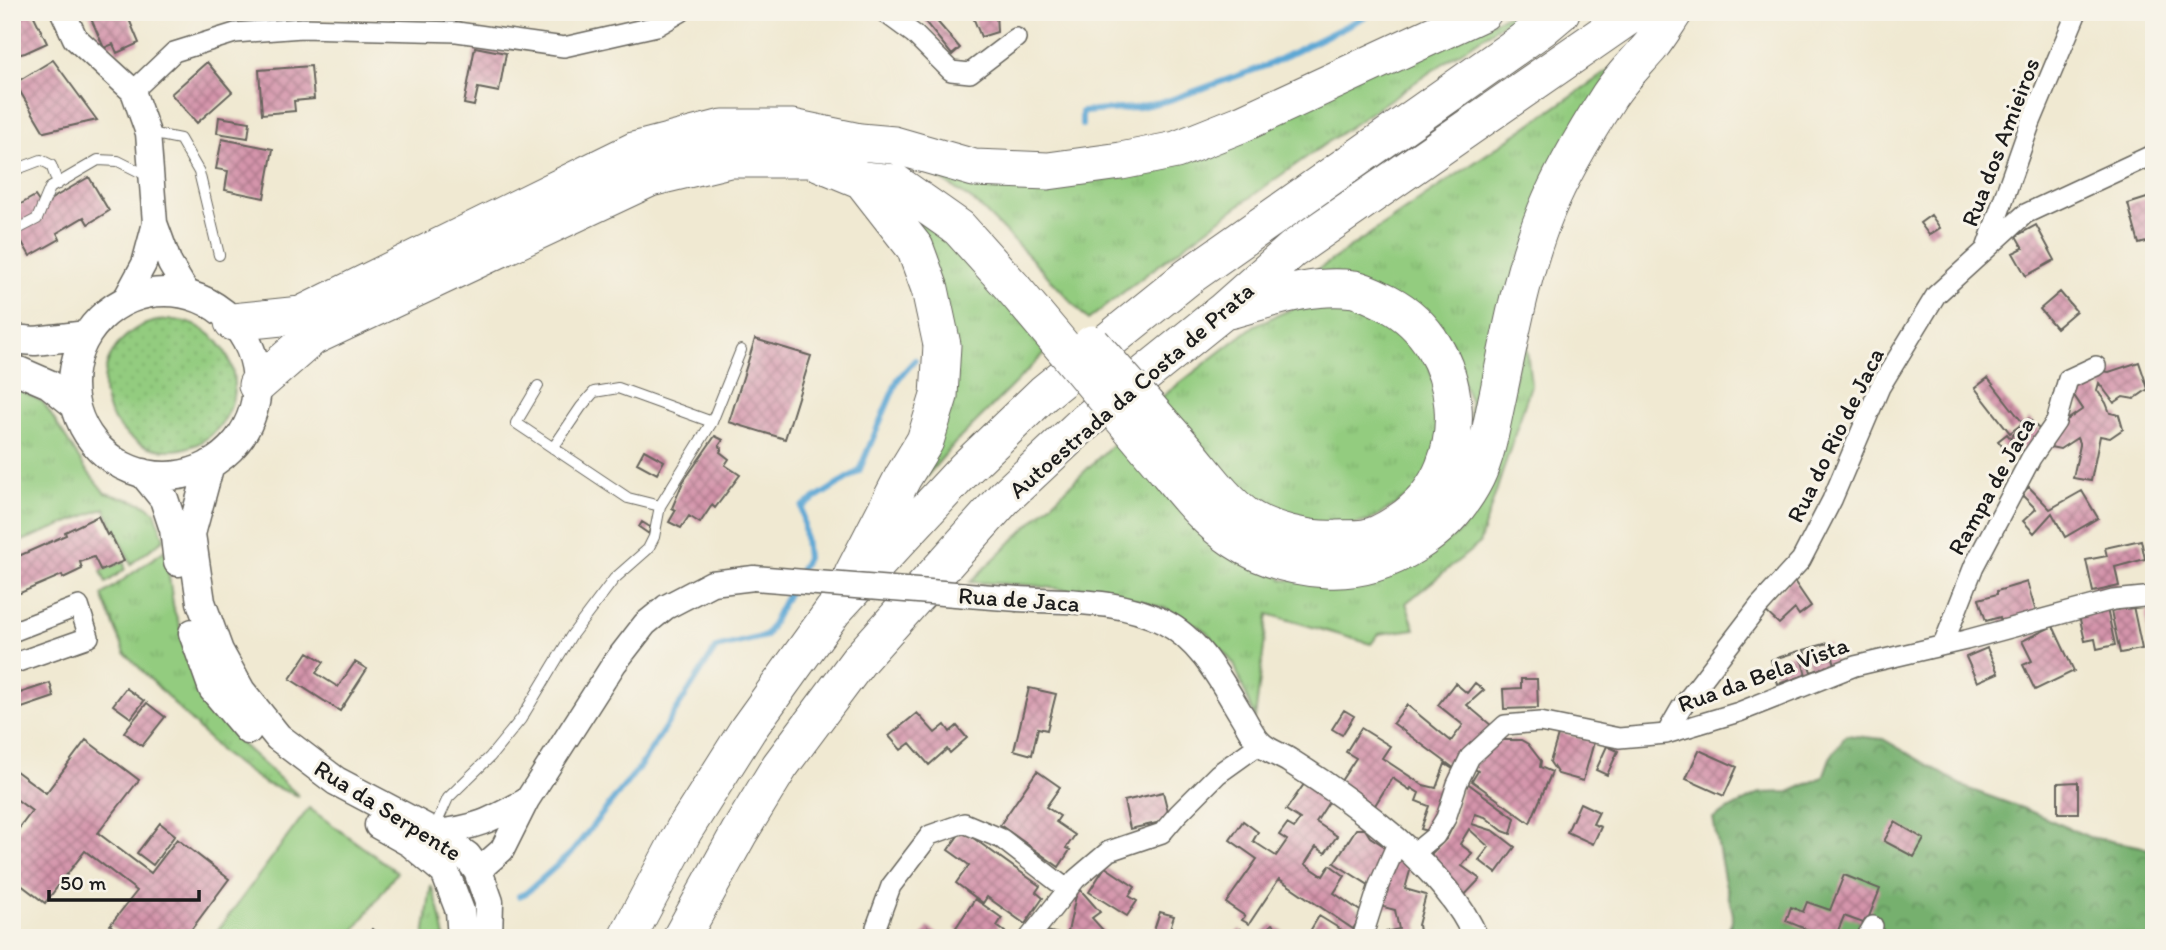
<svg xmlns="http://www.w3.org/2000/svg" width="2166" height="950" viewBox="0 0 2166 950" font-family="Itim,sans-serif">
<style>
.grass{fill:url(#grass-tufts);stroke:#58744e;stroke-width:2}
.forest{fill:url(#forest-crowns);stroke:#496645;stroke-width:2}
.park{fill:#93cc7f;stroke:#58744e;stroke-width:2}
.garden{fill:url(#garden-dots);stroke:#58744e;stroke-width:2}
.lines{fill:none;stroke-linecap:round;stroke-linejoin:round}
.stream{stroke:#5da7d4;stroke-width:6}
.building{fill:url(#building-cross-hatch)}
.service-casing{stroke:#66645c;stroke-width:12}
.minor-casing{stroke:#66645c;stroke-width:22}
.tertiary-casing{stroke:#66645c;stroke-width:27}
.secondary-casing{stroke:#66645c;stroke-width:31}
.motorway-casing{stroke:#66645c;stroke-width:39}
.service{stroke:#fff;stroke-width:10}
.minor{stroke:#fff;stroke-width:19}
.tertiary{stroke:#fff;stroke-width:24}
.secondary{stroke:#fff;stroke-width:28}
.motorway{stroke:#fff;stroke-width:37}
.tertiary-bridge-casing{stroke:#66645c;stroke-width:27;stroke-linecap:butt}
.motorway-bridge-casing{stroke:#66645c;stroke-width:39;stroke-linecap:butt}
.tertiary-bridge{stroke:#fff;stroke-width:24}
.motorway-bridge{stroke:#fff;stroke-width:37}
.labels{text-anchor:middle;dominant-baseline:central;stroke-width:6;stroke-linejoin:round;paint-order:stroke}
.street-label{font-size:24px;fill:#1c1c1c;stroke:#f7f3e8}
</style>
<defs>
<pattern id="grass-tufts" width="24" height="20" patternUnits="userSpaceOnUse" patternTransform="scale(1.75)"><rect width="24" height="20" fill="#93cc7f"/><path d="M3 7l-1-3M5 7V3M7 7l1-3M15 17l-1-3M17 17v-4M19 17l1-3" fill="none" stroke="#7eaf6d"/></pattern>
<pattern id="forest-crowns" width="20" height="18" patternUnits="userSpaceOnUse" patternTransform="scale(1.75)"><rect width="20" height="18" fill="#76b06e"/><path d="M2 6a3 3 0 1 1 6 0M12 15a3 3 0 1 1 6 0" fill="none" stroke="#608e5a"/></pattern>
<pattern id="garden-dots" width="8" height="8" patternUnits="userSpaceOnUse" patternTransform="scale(1.75)"><rect width="8" height="8" fill="#93cc7f"/><path d="M2 2h.1M6 6h.1" fill="none" stroke="#7eaf6d" stroke-width="1.8" stroke-linecap="round"/></pattern>
<pattern id="building-cross-hatch" width="8" height="8" patternUnits="userSpaceOnUse" patternTransform="scale(1.75)"><rect width="8" height="8" fill="#d494ab"/><path d="M0 0l8 8M0 8l8-8" fill="none" stroke="#ab788a"/></pattern>
</defs>
<rect width="100%" height="100%" fill="#f7f3e8"/>
<filter id="ink" filterUnits="userSpaceOnUse"><feTurbulence type="fractalNoise" baseFrequency=".0143" numOctaves="2"/><feDisplacementMap in="SourceGraphic" scale="14" xChannelSelector="R" yChannelSelector="G"/><feConvolveMatrix kernelMatrix="1 2 1 2 8 2 1 2 1" color-interpolation-filters="sRGB"/></filter>
<filter id="wash" filterUnits="userSpaceOnUse"><feTurbulence type="fractalNoise" baseFrequency=".00686" numOctaves="4" result="noise"/><feDisplacementMap in="SourceGraphic" scale="28" xChannelSelector="R" yChannelSelector="G"/><feGaussianBlur stdDeviation="1.57" result="paint"/><feColorMatrix in="noise" values="0 0 0 0 0 0 0 0 0 0 0 0 0 0 0 0 0 1.4 0 .05"/><feComposite in="paint" operator="in"/></filter>
<g filter="url(#wash)">
<rect width="100%" height="100%" fill="#f0e9d2"/>
<path class="grass" d="M1510,14L1516,15C1369,112 1225,211 1088,320L1029,256L976,203L917,163L1031,180L1445,43Z
M1614,67L1471,442L1470,401L1449,347L1307,277Z
M897,204L968,259L1048,350L955,443L896,512L939,428Z
M1347,304L1371,312L1393,325L1427,357L1445,423L1421,489L1369,521L1332,529L1273,514L1236,488L1158,400L1255,325L1296,307Z
M1525,333L1531,385L1479,544L1406,603L1415,629L1379,634L1371,644L1268,614L1255,719L1234,664L1205,630L1167,609L1130,598L1029,585L970,582L1118,439L1283,580L1374,583L1425,558L1462,530L1492,470Z
M12,388L24,392L43,402L85,468L105,493L135,501L146,505L155,512L164,539L131,564L105,508L12,545V484L17,480L12,479Z
M165,550L174,610L204,691L237,740L299,796L264,783L223,754L125,653L102,595Z
M124,561L125,569L106,583L101,571Z
M431,885L439,908L445,938H424Z"/>
<path class="forest" d="M1846,735L1883,739L1969,789L2025,809L2089,837L2144,847L2154,853V938H1724L1731,924L1733,914L1724,878L1713,818L1760,793L1789,792L1823,777L1830,758Z"/>
<path class="park" d="M309,808L397,872L349,938H212Z"/>
<path class="garden" d="M104 385a65 65 0 1 1 130 0a65 65 0 1 1-130 0Z"/>
<g class="lines">
<path class="stream" d="M1082,125V112L1134,108L1170,100L1268,65L1374,12
M798,575L807,558L802,507L859,471L898,379L915,360
M519,896L526,893L571,853L641,765L716,648L766,636L791,588"/>
</g>
<g id="blocks">
<path class="building" d="M12,12H32L47,43L25,53L12,56Z
M88,12H126L139,43L117,53L113,44L104,48Z
M929,12L960,48L952,55L922,18Z
M971,12H996L997,32L981,37Z
M475,47L506,53L499,92L478,88L474,106L464,104Z
M53,60L97,120L44,132L15,83Z
M207,62L232,92L197,123L171,94Z
M311,66L314,99L294,101L295,111L262,114L259,70Z
M219,117L250,122L248,138L217,133Z
M222,139L273,149L264,198L225,190L228,171L216,169Z
M89,177L109,211L88,224L84,217L57,233L60,239L30,256L12,225V209L35,196L41,205Z
M2150,197L2154,211V240L2139,244L2128,204Z
M1931,215L1940,228L1929,235L1920,223Z
M2036,225L2055,260L2026,276L2013,253L2023,248L2016,236Z
M2060,292L2076,311L2056,328L2040,309Z
M755,339L811,356L785,439L729,422Z
M2139,362L2148,389L2134,399L2123,397L2114,403L2099,383L2097,390L2106,403L2110,413L2119,415L2123,429L2110,438L2100,436L2091,481L2073,478L2080,445L2077,438L2060,449L2050,447L2054,429L2083,409L2071,391L2072,387L2096,370L2109,372Z
M1988,378L2023,423L2010,433L1975,388Z
M2029,419L2045,435L2026,454L2010,438Z
M2007,434L2016,445L2007,452L1998,441Z
M715,436L723,440L719,446L722,448L720,452L729,459L725,465L740,475L715,508L712,505L700,523L689,516L681,528L669,522L676,510L672,508L683,482Z
M644,450L664,461L657,474L637,463Z
M2029,487L2050,509L2082,491L2098,518L2065,537L2052,513L2034,533L2023,521L2036,509L2021,494Z
M98,516L107,535L110,533L124,561L101,571L94,557L80,562L82,569L63,578L62,575L13,596L12,559L66,535L65,532Z
M642,522L650,527L649,534L639,527Z
M2141,540L2145,559L2115,567L2119,586L2093,592L2086,560L2107,556L2105,548Z
M1792,578L1811,606L1799,615L1795,609L1779,624L1764,610Z
M2027,582L2036,612L2001,623L2000,617L1986,621L1979,599L1997,594V591Z
M2133,606L2142,649L2120,653L2111,611Z
M2107,609L2115,645L2097,649L2095,639L2085,641L2079,615Z
M2146,612H2154V640H2147Z
M2053,626L2074,671L2035,690L2023,665L2032,661L2022,641Z
M1828,643L1835,664L1811,672L1804,650Z
M1987,648L1998,673L1977,682L1966,657Z
M1799,651L1806,675L1778,684L1771,660Z
M308,652L324,662L316,673L338,687L355,662L367,669L340,711L290,679Z
M1521,679H1537L1538,708L1504,709L1503,689L1521,688Z
M50,683L54,697L19,709L14,695Z
M1455,683L1467,693L1475,683L1484,690L1467,705L1492,726L1455,769L1393,723L1407,705L1451,741L1463,725L1438,705Z
M126,688L144,701L131,718L113,705Z
M1029,688L1056,694L1047,730L1038,728L1032,755L1014,750Z
M147,703L165,717L142,746L124,732Z
M1344,710L1354,716L1342,735L1332,729Z
M917,713L935,733L945,725L950,732L957,726L967,738L950,753L947,749L929,765L910,743L901,750L889,736Z
M1361,728L1390,746L1382,758L1423,785L1436,788L1445,764L1459,773L1428,831L1421,829L1429,806L1416,801L1419,793L1411,788L1410,790L1392,778L1372,810L1337,787L1356,758L1346,752Z
M1559,732L1594,742L1583,781L1558,774L1550,762Z
M86,740L139,780L98,833L151,873L177,839L229,879L185,938H127L110,925L137,891L85,851L45,903L12,878V838L32,811L12,796V768L46,793Z
M1497,740H1521L1528,744L1541,761L1540,767L1552,772L1530,823L1472,781L1478,771L1472,767Z
M1607,746L1618,751L1607,775L1596,770Z
M1699,750L1737,767L1724,796L1686,779Z
M1037,771L1060,787L1046,807L1060,816L1056,822L1075,835L1066,848L1070,850L1059,867L1000,825Z
M1307,780L1332,797L1316,822L1337,836L1325,853L1316,847L1305,864L1323,876L1330,865L1345,876L1334,893L1363,913L1353,929L1279,879L1249,924L1242,920L1245,916L1226,903L1257,859L1230,840L1243,821L1258,832L1253,841L1276,856L1287,840L1279,835L1287,824L1294,828L1300,819L1286,810Z
M1466,782L1515,818L1511,834L1503,831L1485,817L1475,814L1472,824L1494,831L1515,847L1496,873L1479,860L1489,847L1469,829L1460,844L1472,853L1462,866L1480,879L1461,899L1431,863L1432,853L1447,838L1454,824L1462,787Z
M2078,782V813H2058V783Z
M1163,792L1170,820L1130,829L1124,801Z
M1580,803L1599,812L1593,824L1601,827L1593,844L1567,832Z
M1895,822L1924,839L1914,857L1884,841Z
M160,823L175,835L153,865L137,853Z
M1356,829H1365L1370,837L1384,846L1386,861L1372,887L1334,863Z
M962,830L1040,886L1036,892L1043,898L1025,924L987,897L983,903L956,883L969,865L948,850Z
M1393,854L1413,860L1405,889L1426,895L1418,925L1420,938H1377L1376,934L1399,929L1395,910L1380,906Z
M1105,867L1135,887L1129,896L1137,901L1127,916L1089,892Z
M1844,875L1880,889L1866,924L1844,916L1835,938H1828L1786,921L1791,907L1803,912L1807,902L1830,910Z
M1078,887L1100,912L1092,918L1110,938H1040L1047,931L1067,936Z
M975,899L1002,918L997,926L1005,932L1001,938H968L955,929Z
M1160,912L1174,916L1168,934L1154,930Z
M1319,916L1355,938H1306Z
M1272,924L1295,938H1257Z
M928,927L945,938H921Z
M372,929L382,938H365Z
M1240,929L1248,938H1230Z"/>
</g>
</g>
<g filter="url(#ink)">
<use href="#blocks" fill-opacity="0" stroke="#66645c" stroke-width="2"/>
<g class="lines">
<g class="service-casing">
<path id="service" d="M150,133L180,139L199,172L219,255
M12,171L41,160L51,165L58,184
M12,232L37,219L50,188L98,160L118,161L148,176
M538,386L516,423L628,498L660,506
M553,448L581,407L594,392L618,388L712,422
M433,831L448,798L490,757L521,719L571,636L614,579L648,549L654,537L660,506L712,422L741,350"/>
</g>
<g class="minor-casing">
<path id="minor" d="M884,12L914,34L951,71L970,73L1016,38
M133,91L174,52L235,33L302,28L457,32L564,47L657,26L681,12
M1987,246L2030,124L2077,12
M12,632L79,606L89,637L12,664
M1943,645L1974,566L2031,458L2056,422L2068,379L2096,366
M1666,734L1681,708L1759,606L1801,560L1832,500L1880,387L1936,295L2025,214L2154,154
M1413,854L1435,836L1446,818L1457,784L1470,757L1505,725L1540,722L1619,738L1666,734L1739,712L1855,666L1966,640L2113,600L2154,596
M877,938L876,927L891,886L930,835L964,823L1002,839L1068,890
M1029,938L1076,879L1109,851L1162,833L1178,814L1218,774L1260,744
M1366,938L1364,932L1379,885L1398,841
M1866,938L1873,926"/>
</g>
<g class="tertiary-casing">
<path id="tertiary" d="M63,12L75,38L133,91L148,133L155,223L170,264L188,294
M124,301L144,264L155,223
M1018,599C1066,602 1120,599 1164,622C1200,640 1221,681 1241,714C1247,723 1253,738 1262,745C1270,752 1281,755 1290,761C1352,800 1447,869 1476,938
M433,832C475,829 491,820 527,800
M478,871L502,850L527,800L614,664L645,624L666,607L712,583L754,578"/>
</g>
<g class="secondary-casing">
<path id="secondary" d="M73 384a92 92 0 1 1 184 0a92 92 0 1 1-184 0Z
M12,339L35,341L87,335
M12,368L49,384L75,405
M210,464L191,534L201,602L219,651L241,691L278,737L336,781L433,832L467,856L478,871L489,902L488,938
M143,473L164,499L174,529L178,562
M193,633L213,689L248,730
M379,825L411,843L445,872L460,911L462,938"/>
</g>
<g class="motorway-casing">
<path id="motorway" d="M233,322L301,315L634,151L723,128H793L860,142L894,145L974,168L1048,171L1121,161L1176,150L1241,124L1483,12
M257,385L312,337L650,178L729,159H811L862,180L895,183L959,228L1013,288
M1188,453C1206,474 1224,500 1246,516C1268,531 1311,541 1337,539C1347,538 1359,540 1369,537C1381,534 1395,525 1406,517C1477,464 1466,344 1388,303C1378,298 1365,291 1354,289C1311,283 1270,299 1229,310
M1167,471C1212,529 1251,565 1327,569C1389,572 1449,531 1476,477C1488,452 1492,421 1498,395C1511,333 1522,270 1546,211C1562,172 1586,132 1609,96C1621,78 1636,63 1650,47C1659,36 1666,24 1674,12
M853,574L903,477L925,441L939,396L942,345L930,289L915,248L862,180
M627,938L684,830L748,729L833,611L965,469L1044,393L1188,277L1542,28L1561,12
M681,938L739,833L780,766L859,660L1004,498L1083,424L1222,312L1292,250L1635,12"/>
</g>
<use href="#service" class="service"/>
<use href="#minor" class="minor"/>
<use href="#tertiary" class="tertiary"/>
<use href="#secondary" class="secondary"/>
<use href="#motorway" class="motorway"/>
<g class="tertiary-bridge-casing">
<path id="tertiary-bridge" d="M754,578L1018,599"/>
</g>
<g class="motorway-bridge-casing">
<path id="motorway-bridge" d="M1013,288L1167,471
M1092,344L1188,453"/>
</g>
<use href="#tertiary-bridge" class="tertiary-bridge"/>
<use href="#motorway-bridge" class="motorway-bridge"/>
</g>
</g>
<g class="labels">
<g class="street-label">
<text transform="translate(2000 142) rotate(-69)">Rua dos Amieiros</text>
<text transform="translate(1131 390) rotate(-41)">Autoestrada da Costa de Prata</text>
<text transform="translate(1835 435) rotate(-64)">Rua do Rio de Jaca</text>
<text transform="translate(1991 486) rotate(-61)">Rampa de Jaca</text>
<text transform="translate(1019 599) rotate(4)">Rua de Jaca</text>
<text transform="translate(1763 674) rotate(-20)">Rua da Bela Vista</text>
<text transform="translate(388 810) rotate(32)">Rua da Serpente</text>
</g>
</g>
<rect width="2166" height="950" fill="none" stroke="#f7f3e8" stroke-width="42"/>
<path d="M49 890v10h150v-10" fill="none" stroke="#1c1c1c" stroke-width="3.5"/>
<text x="60" y="890" font-size="21" fill="#1c1c1c" stroke="#f7f3e8" stroke-width="5" paint-order="stroke">50 m</text>
</svg>
